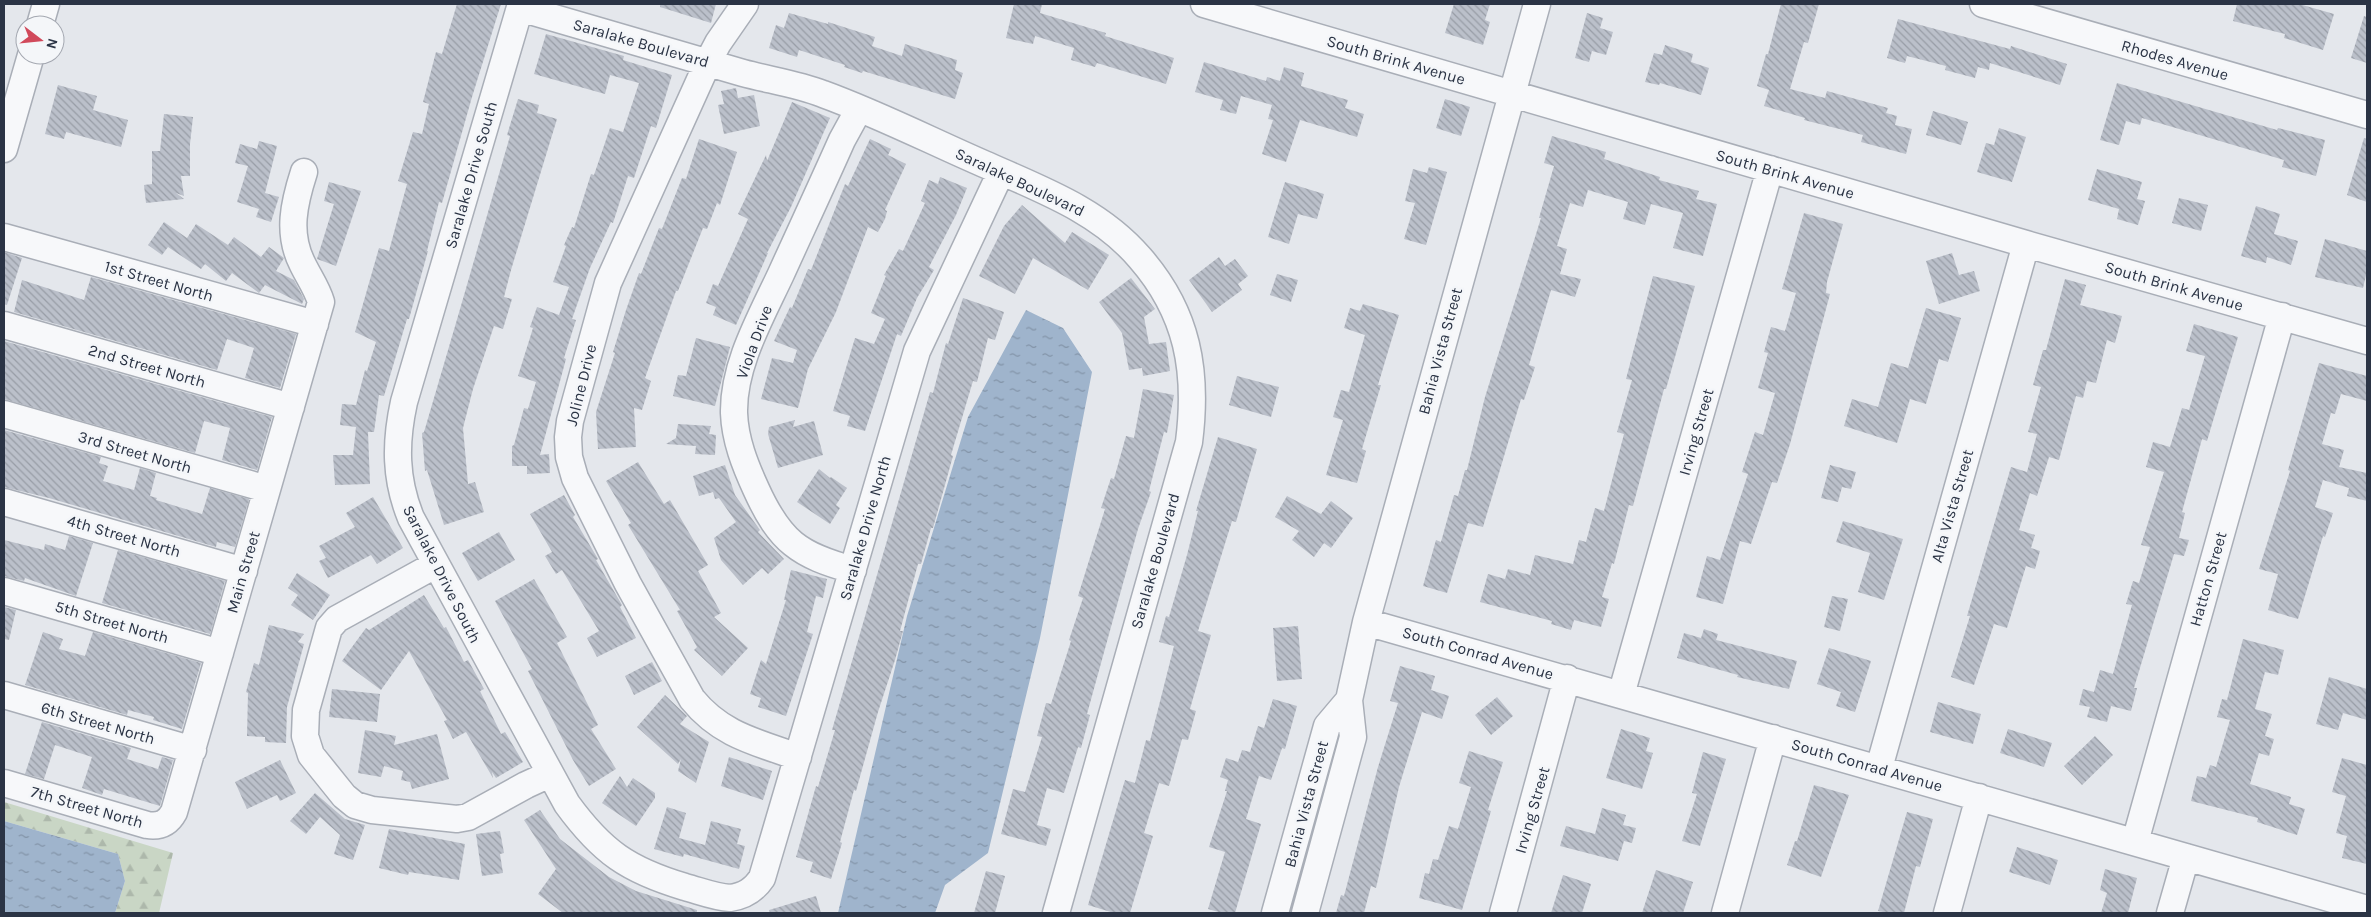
<svg xmlns="http://www.w3.org/2000/svg" width="2371" height="917" viewBox="0 0 2371 917" font-family="Karla,sans-serif">
<style>
.forest{fill:url(#forest-firs)}
.water{fill:url(#water-ripples)}
.building{fill:url(#building-back-hatch)}
.lines{fill:none;stroke-linecap:round;stroke-linejoin:round}
.minor-casing{stroke:#a9aeb7;stroke-width:29}
.minor{stroke:#f7f8fa;stroke-width:26}
.labels{text-anchor:middle;dominant-baseline:central;stroke-width:5;stroke-linejoin:round;paint-order:stroke}
.street-label{font-size:16px;fill:#2b3445;stroke:#f4f6f9}
</style>
<defs>
<pattern id="forest-firs" width="22" height="20" patternUnits="userSpaceOnUse" patternTransform="scale(1.25)"><rect width="22" height="20" fill="#c9d6c5"/><path d="M5 1l3.5 6h-7zM16 11l3.5 6h-7z" fill="#adb8ab"/></pattern>
<pattern id="water-ripples" width="26" height="14" patternUnits="userSpaceOnUse" patternTransform="scale(1.25)"><rect width="26" height="14" fill="#9fb4cc"/><path d="M2 4q2-2 4 0t4 0M15 11q2-2 4 0t4 0" fill="none" stroke="#8293a7"/></pattern>
<pattern id="building-back-hatch" width="6" height="6" patternUnits="userSpaceOnUse" patternTransform="scale(1.25)"><rect width="6" height="6" fill="#bbc0ca"/><path d="M-1 5l2 2M0 0l6 6M5-1l2 2" fill="none" stroke="#989da6"/></pattern>
</defs>
<rect width="100%" height="100%" fill="#e4e7ec"/>
<path class="forest" d="M4,802L173,853L159,913H115L125,881L118,854L4,821Z"/>
<path class="water" d="M1026,310L1063,328L1092,372L1040,638L988,853L945,885L935,913H838L907,616L968,417Z
M4,821L118,854L125,881L115,913H4Z"/>
<path class="building" d="M457,4H501L472,97L442,203L439,202L427,251H428L409,319H407L384,396L379,395L374,432H368L370,484L335,485L333,455H353L356,427L340,425L342,404L356,405L365,370L367,371L376,342L355,332L379,248L389,251L407,184L398,181L413,132L422,134L429,104L423,102L436,52L442,54Z
M660,4H716L711,23L660,7Z
M1014,4H1042L1040,13L1106,33L1105,36L1174,58L1166,84L1097,63L1095,67L1071,60L1074,48L1035,36L1033,44L1006,38Z
M1454,4H1490L1485,20L1490,22L1483,45L1445,33Z
M1781,4H1819L1808,43L1804,42L1790,89L1825,98L1827,91L1888,108L1886,113L1897,116L1895,125L1912,129L1906,154L1861,142L1863,135L1804,120L1805,118L1764,106L1769,90L1757,86L1766,54H1768Z
M2237,4H2299L2334,14L2323,50L2284,38L2285,34L2233,21Z
M789,13L828,24V22L875,37L872,46L902,56L905,44L957,60L955,70L963,73L955,99L863,71L862,73L844,67L845,65L799,50L797,57L769,48L776,25L784,28Z
M1587,13L1603,18L1600,28L1613,32L1606,55L1592,51L1589,62L1575,58Z
M2364,16L2367,17V63L2351,58Z
M1898,19L2010,49L2011,46L2067,64L2060,85L1990,63L1989,70L1978,67L1975,78L1945,70L1946,66L1907,56L1905,63L1887,58Z
M546,34L624,56L623,60L672,75L656,128L651,126L634,178L628,176L613,223L611,222L590,268L572,319L576,320L564,358L566,359L540,455L549,454L550,473L527,474V466H512V446L514,445L524,408L528,409L536,382L518,376L533,328L530,327L537,307L559,315L569,287L553,282L566,246L564,245L572,227L574,228L591,174L594,175L610,128L623,132L639,83L610,75L605,94L534,74Z
M1665,45L1693,54L1691,62L1709,68L1701,95L1660,83L1659,85L1645,82L1654,53L1662,55Z
M1204,62L1266,81L1267,77L1280,81L1284,67L1304,73L1301,86L1348,100L1345,108L1364,114L1357,137L1300,120L1286,162L1262,154L1273,120L1268,119L1272,105L1241,96L1236,114L1220,110L1223,100L1195,92Z
M2117,83L2277,130L2278,128L2325,140L2316,176L2282,167L2284,160L2142,118L2140,125L2126,121L2119,145L2100,140Z
M58,85L97,96L93,110L128,120L121,147L66,132L64,139L45,134Z
M736,88L738,98L754,95L760,126L724,134L718,105L724,104L721,91Z
M518,99L539,105L537,113L557,119L511,270L504,297L512,299L503,329L494,326L473,389L463,428L468,484L475,482L484,512L444,525L427,470L425,471L422,433L424,432L458,316L510,136L507,135Z
M1445,99L1470,107L1461,136L1436,128Z
M792,102L830,118L791,207L767,253H768L736,325L713,315L716,307L706,303L713,284L718,286L748,219L738,214L766,155L767,161Z
M1933,111L1968,122L1961,145L1926,135Z
M164,114L193,117L190,144V176H181L184,196L176,193L184,199L146,203L144,185L152,184V151H160Z
M1999,128L2026,137L2012,182L1977,172L1986,143L1994,145Z
M1552,136L1606,152L1604,159L1660,177L1659,180L1699,191L1696,199L1717,204L1703,256L1673,248L1683,213L1651,204L1645,225L1623,219L1628,202L1588,190L1583,207L1570,203L1557,246L1567,249L1560,274L1581,279L1575,297L1551,290L1529,365L1535,367L1524,400L1521,399L1483,527L1468,523L1447,593L1423,586L1436,540L1441,542L1454,495L1458,496L1465,470H1467L1485,397L1541,218H1539L1554,166L1544,163Z
M2364,138L2367,139V202L2347,195Z
M699,139L737,152L720,205L717,203L707,229L703,228L678,291H676L645,378L651,381L642,410L634,408L636,447L598,449L596,412L615,353L613,352L626,310L639,273L641,274L659,228L662,229L682,178L686,179Z
M870,139L891,149L888,155L906,164L885,210L887,211L885,219L878,232L868,227L836,312L808,369L798,408L761,399L772,358L793,363L797,350L774,341L790,307L792,308L808,269L811,270L845,184L848,186Z
M259,141L277,146L265,193L279,197L271,222L256,217L259,209L237,202L248,166L235,163L240,144L257,149Z
M1429,167L1447,172L1426,245L1404,239L1415,203L1405,201L1413,169L1427,173Z
M2097,169L2142,182L2137,199L2145,201L2138,225L2117,219L2119,209L2088,200Z
M940,177L967,188L956,215L929,267L934,270L917,298L901,336L897,334L865,431L847,426L850,416L833,411L855,338L874,344L885,319L871,313L886,276L884,275L899,249L903,251L925,203L921,201L929,180L938,184Z
M329,182L361,191L336,266L317,259L334,204L324,201Z
M1285,182L1324,194L1317,219L1298,214L1289,244L1268,237Z
M2179,198L2208,205L2201,231L2172,223Z
M1022,205L1065,243L1072,232L1109,255L1088,290L1033,258L1015,294L979,276L1004,226Z
M2256,206L2280,214L2274,234L2298,241L2291,265L2267,257L2266,263L2241,256Z
M1804,213L1843,224L1827,282L1826,293L1830,294L1790,444L1777,483L1772,482L1751,544L1740,541L1723,604L1696,597L1707,556L1720,560L1748,474L1742,472L1755,432L1763,435L1775,393L1758,388L1768,353L1764,352L1771,327L1785,331L1796,293L1782,289Z
M164,222L187,238L196,224L228,245L234,237L261,257L269,247L284,258L276,271L294,280L304,299L302,304L265,285L259,293L232,273L226,281L205,264L201,269L168,247L162,255L148,245Z
M2325,239L2367,251V271L2363,288L2315,277Z
M4,252L22,258L7,305L4,304Z
M1952,253L1959,275L1974,271L1980,291L1939,304L1926,261Z
M1219,257L1225,266L1235,259L1248,276L1238,284L1242,290L1212,312L1189,280Z
M1277,274L1298,280L1291,302L1270,295Z
M1653,276L1695,286L1666,389H1664L1633,506L1629,505L1614,564L1612,563L1602,597L1609,599L1601,627L1574,620L1571,630L1551,624L1552,621L1480,602L1488,574L1505,579L1508,569L1530,575L1535,555L1573,564L1579,540L1586,542L1595,508L1604,511L1624,434L1617,432L1632,380L1626,379Z
M91,277L296,334L280,388L245,378L254,348L227,339L217,370L14,312L22,280L84,300Z
M1131,278L1155,309L1144,317L1149,344L1166,342L1170,371L1143,376L1142,368L1129,370L1122,333L1099,302Z
M2065,279L2086,285L2080,305L2122,316L2115,343L2107,340L2096,383L2087,381L2083,398L2076,396L2059,460L2049,457L2037,496L2030,493L2019,530L2035,535L2031,548L2040,551L2035,569L2026,566L2007,628L1994,624L1974,685L1951,677L1970,616H1967L2011,467L2027,472L2037,434L2028,432L2041,387L2033,385L2043,350H2046Z
M963,298L1004,312L995,340L988,338L977,382L973,381L951,455L953,456L933,528H931L921,564H918L900,631H903L895,660L878,712L856,791L854,790L840,842L842,843L831,879L810,872L813,862L796,857L816,786L818,787L835,730H832L922,420L930,392L933,393L946,343L948,344Z
M1363,304L1399,315L1378,385H1381L1362,449L1366,451L1357,483L1326,475L1343,420L1333,417L1341,390L1349,392L1365,335L1344,328L1350,308L1360,311Z
M1926,308L1961,318L1948,362L1939,359L1926,404L1910,399L1897,443L1844,426L1852,399L1878,407L1891,363L1908,368Z
M2194,324L2238,337L2207,441L2202,439L2182,512L2185,513L2179,538L2189,540L2184,556L2174,554L2134,688H2137L2131,711L2111,706L2107,722L2087,717L2090,707L2079,705L2083,689L2094,692L2100,670L2113,674L2132,605L2126,604L2133,581L2139,583L2150,547L2141,545L2164,472L2146,467L2153,442L2170,447L2182,408L2189,410L2205,356L2186,351Z
M696,338L730,347L715,406L673,396L678,375L686,376Z
M4,341L272,417L257,470L222,460L230,428L204,421L195,453L4,399Z
M2319,363L2367,376V401L2341,394L2335,414L2331,413L2322,444L2344,450L2339,467L2367,473V501L2347,496L2349,488L2323,480L2315,507L2333,513L2325,537L2323,536L2298,619L2268,610L2278,574L2259,569L2290,471L2288,470Z
M1237,376L1279,387L1271,417L1229,405Z
M1143,389L1174,395L1167,433L1164,432L1149,491L1151,492L1138,529L1087,714L1090,715L1081,748L1078,747L1064,793L1047,788L1037,825L1051,829L1046,846L1001,834L1013,789L1025,792L1042,737L1037,736L1046,703L1051,704L1071,641L1069,640L1083,598L1078,596L1105,509L1101,508L1111,478L1114,479L1126,436L1134,438Z
M795,420L793,427L814,421L823,455L778,468L768,434L769,427Z
M678,424L711,426L709,434L716,435L715,455L695,454L696,446L666,444L676,438Z
M4,430L101,457L99,463L108,466L103,481L134,490L140,468L156,473L150,496L157,498L156,500L202,514L210,488L249,499L235,547L217,542L216,547L49,498L4,487Z
M1218,437L1257,449L1236,522L1232,521L1198,631L1211,635L1190,709L1196,711L1188,740L1182,739L1169,786L1159,783L1144,833L1153,836L1130,913H1114L1088,905L1125,780L1135,783L1146,740L1150,741L1174,646L1159,642L1166,616L1169,617L1187,555L1198,511H1196Z
M638,462L664,504L670,500L708,565L698,571L721,613L714,617L748,648L722,676L694,650L697,647L677,611L680,610L628,525L631,523L606,481Z
M725,465L735,495L760,530L758,532L784,559L768,574L762,568L743,585L721,560L714,538L736,522L719,498L715,499L713,492L699,496L693,476Z
M1830,465L1856,472L1851,489L1842,487L1838,502L1821,498Z
M819,469L830,478L831,477L847,488L836,505L840,508L830,524L797,502Z
M564,495L575,515L573,517L598,559L596,560L622,605L620,607L636,638L597,657L587,638L599,631L562,570L556,574L545,556L552,552L530,514Z
M1287,496L1321,514L1331,501L1353,518L1331,548L1324,543L1314,557L1292,540L1299,531L1275,517Z
M373,497L403,548L377,564L371,555L328,578L319,561L326,558L319,546L355,527L346,513Z
M1843,521L1903,539L1884,600L1858,592L1870,553L1836,542Z
M499,532L515,560L478,581L462,553Z
M69,536L93,543L76,596L25,578L24,581L4,576V540L44,550L45,544L65,550Z
M118,550L225,581L210,634L102,603Z
M791,570L827,579L823,598L816,596L807,632L813,634L786,716L758,707L761,698L750,694L761,660L766,664L786,600H784Z
M297,573L330,595L313,620L291,605L298,595L288,588Z
M534,579L567,637L557,643L598,725L591,729L616,769L589,786L573,760L528,671L532,669L495,601Z
M424,595L444,628L446,627L464,662L468,660L484,689L480,691L501,734L505,732L523,762L496,778L492,772L493,778L466,732L453,739L444,721L447,720L409,651L381,690L342,661L352,647L354,648L352,647L366,628L369,630Z
M1832,596L1848,599L1840,631L1824,627Z
M4,607L16,610L9,640L4,639Z
M269,625L304,634L298,642L304,644L287,707L286,743L265,742V737L247,736L248,693L246,692L254,663L259,665Z
M1298,626L1302,679L1277,681L1273,628Z
M1704,629L1718,634L1716,640L1797,661L1789,689L1737,677L1738,675L1677,658L1684,633L1701,638Z
M43,632L63,639L59,649L85,656L93,632L201,663L182,729L153,720L154,717L128,710L127,715L25,685Z
M2243,639L2284,650L2278,675L2265,672L2255,709L2272,714L2265,736L2274,739L2269,756L2259,753L2250,784L2291,797L2289,804L2305,809L2297,835L2257,822L2258,818L2191,801L2197,776L2206,778L2210,765L2216,767L2230,720L2217,717L2222,699L2227,700Z
M1829,648L1871,661L1855,712L1836,706L1841,692L1817,684Z
M652,662L662,681L634,695L625,676Z
M1400,666L1435,676L1431,690L1449,696L1442,719L1422,712L1399,787L1376,888L1371,886L1364,913H1336L1341,895L1344,896L1378,767L1398,703L1390,701Z
M2329,677L2367,689V720L2343,713L2338,730L2316,724Z
M332,689L380,694L377,722L329,717Z
M665,695L687,716L680,724L709,742L696,783L678,771L681,759L678,764L637,727Z
M1497,697L1513,716L1491,735L1475,715Z
M1273,699L1297,706L1285,749L1282,748L1271,780L1259,776L1246,819L1261,824L1235,913H1222L1208,909L1225,852L1209,847L1227,791H1225L1228,780L1220,777L1226,758L1238,762L1242,750L1250,752L1258,726L1264,728Z
M1938,702L1981,714L1973,744L1930,732Z
M42,722L131,748L127,759L158,769L162,757L173,760L160,806L104,789L102,795L82,788L92,757L55,745L44,779L25,774Z
M1621,729L1650,738L1646,751L1653,753L1642,789L1606,778Z
M2008,729L2052,743L2044,767L2000,753Z
M365,730L396,736L394,745L437,734L449,779L412,789L410,782L401,780L403,771L384,766L381,777L358,773Z
M2095,736L2113,755L2082,785L2064,766Z
M1469,751L1503,762L1488,810L1491,811L1462,910L1419,898L1425,873L1429,874L1433,859L1438,860L1449,826L1458,829L1471,787L1459,783Z
M1703,752L1726,759L1700,846L1682,841L1697,794L1692,793Z
M729,757L772,771L763,800L721,786Z
M2342,758L2367,765V864L2342,858L2347,836L2336,833L2346,796L2332,792Z
M280,760L296,793L280,801L277,795L247,809L235,782Z
M620,776L627,787L633,778L655,793V798L636,826L602,803Z
M1814,785L1849,795L1821,877L1787,865L1795,841H1797Z
M315,793L345,819L365,825L353,860L334,854L340,835L320,817L306,834L290,821Z
M667,807L686,813L679,838L705,845L711,821L741,829L737,844L745,846L739,869L684,854L683,857L654,849Z
M1602,808L1626,815L1623,825L1636,828L1632,843L1624,841L1618,861L1560,846L1566,826L1595,834Z
M540,810L560,839L609,877L636,891L697,910V913H563L538,894L556,869L524,820Z
M1907,812L1933,819L1920,867L1916,866L1904,913H1888L1878,911Z
M389,829L465,844L459,880L409,872L408,875L379,868Z
M500,831L504,853L500,854L503,873L482,876L476,834Z
M2017,847L2058,860L2050,885L2009,872Z
M2105,869L2137,878L2128,913H2101L2107,893L2100,890Z
M1656,870L1693,882L1683,913H1642Z
M986,871L1005,876L995,913H974Z
M1563,875L1591,884L1582,913H1551Z
M816,896L821,913H770L769,910Z"/>
<g class="lines">
<g class="minor-casing">
<path id="minor" d="M521,4L404,402C395,443 395,479 411,518L567,804C602,852 628,870 685,887C700,891 715,897 730,898C745,896 754,890 762,878L917,351L1001,172
M745,4L718,43L708,62L608,283L570,421L568,437L569,457L575,478L628,584L692,699C721,735 756,742 798,757
M1204,4L2026,244L2367,341
M1983,4L2367,115
M520,8C594,29 669,52 743,73C769,80 798,84 823,94C878,114 931,141 984,164C1040,189 1099,210 1140,258C1188,313 1198,371 1189,442L1056,913
M40,25L46,4
M4,149L31,55
M4,237L315,324
M4,325L291,407
M4,414L267,489
M4,502L244,571
M435,565L337,619L329,628L306,710L305,736L311,755L344,796L355,805L372,810L457,819L468,817L526,785L550,774
M853,570C799,555 780,542 756,489C745,465 735,440 734,413C733,365 761,317 781,274C801,230 822,185 842,140L859,109
M4,591L220,653
M1366,622L2367,909
M4,695L193,750
M1621,695L1770,169
M1879,768L2026,244
M4,783L147,825C160,827 168,823 174,812L321,302C317,288 308,276 302,263C287,233 294,203 304,172
M2135,842L2282,316
M1275,913L1327,726L1349,700
M1305,913L1353,737L1349,700L1366,622L1537,4
M1503,913L1567,678
M1725,913L1773,738
M1947,913L1979,797
M2170,913L2186,857"/>
</g>
<use href="#minor" class="minor"/>
</g>
<g class="labels">
<g class="street-label">
<text transform="translate(641 43) rotate(16)">Saralake Boulevard</text>
<text transform="translate(1396 60) rotate(16)">South Brink Avenue</text>
<text transform="translate(2175 60) rotate(16)">Rhodes Avenue</text>
<text transform="translate(1785 174) rotate(16)">South Brink Avenue</text>
<text transform="translate(471 175) rotate(-74)">Saralake Drive South</text>
<text transform="translate(1020 182) rotate(25)">Saralake Boulevard</text>
<text transform="translate(159 281) rotate(16)">1st Street North</text>
<text transform="translate(2174 286) rotate(16)">South Brink Avenue</text>
<text transform="translate(754 342) rotate(-70)">Viola Drive</text>
<text transform="translate(1440 351) rotate(-75)">Bahia Vista Street</text>
<text transform="translate(147 366) rotate(16)">2nd Street North</text>
<text transform="translate(581 385) rotate(-76)">Joline Drive</text>
<text transform="translate(1696 432) rotate(-74)">Irving Street</text>
<text transform="translate(135 452) rotate(16)">3rd Street North</text>
<text transform="translate(1952 506) rotate(-74)">Alta Vista Street</text>
<text transform="translate(865 528) rotate(-74)">Saralake Drive North</text>
<text transform="translate(124 536) rotate(16)">4th Street North</text>
<text transform="translate(1155 561) rotate(-74)">Saralake Boulevard</text>
<text transform="translate(243 572) rotate(-74)">Main Street</text>
<text transform="translate(442 574) rotate(63)">Saralake Drive South</text>
<text transform="translate(2208 579) rotate(-74)">Hatton Street</text>
<text transform="translate(112 622) rotate(16)">5th Street North</text>
<text transform="translate(1478 653) rotate(16)">South Conrad Avenue</text>
<text transform="translate(98 723) rotate(16)">6th Street North</text>
<text transform="translate(1867 765) rotate(16)">South Conrad Avenue</text>
<text transform="translate(1306 804) rotate(-75)">Bahia Vista Street</text>
<text transform="translate(87 807) rotate(16)">7th Street North</text>
<text transform="translate(1532 810) rotate(-74)">Irving Street</text>
</g>
</g>
<rect width="2371" height="917" fill="none" stroke="#2b3445" stroke-width="10"/>
<g transform="translate(40 40) rotate(106)"><circle r="24" fill="#f4f6f9" stroke="#a4a8b1"/>
<path d="M0-4L9 19L0 12L-9 19Z" fill="#d1495b"/>
<text y="-8" font-size="14" font-weight="bold" text-anchor="middle" fill="#2b3445">N</text>
</g>
</svg>
